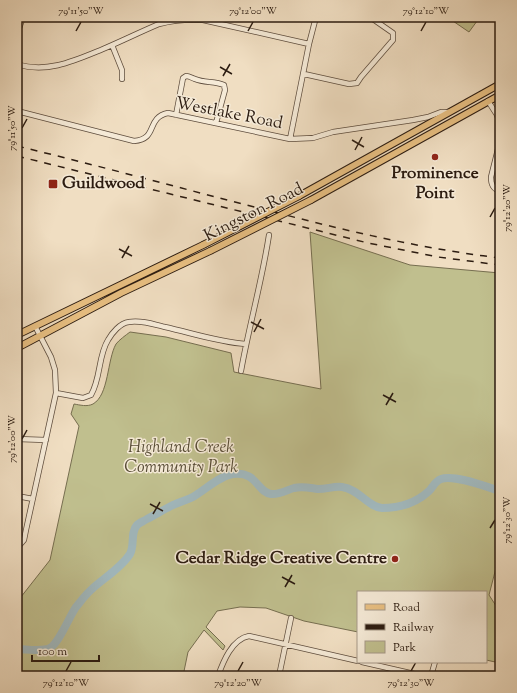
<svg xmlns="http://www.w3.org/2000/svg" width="517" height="693" viewBox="0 0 517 693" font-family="'Sorts Mill Goudy',serif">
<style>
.green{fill:#c0bf8e;stroke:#766e50}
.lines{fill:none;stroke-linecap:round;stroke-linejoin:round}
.river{stroke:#a1b9bf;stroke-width:8}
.minor-casing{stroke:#5d4c3d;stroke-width:6}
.major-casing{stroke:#2c1c11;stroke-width:8}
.minor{stroke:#f5ead7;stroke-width:4.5}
.major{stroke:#e8bf81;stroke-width:6}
.rail{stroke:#2c1c11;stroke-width:1.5;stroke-dasharray:7 7;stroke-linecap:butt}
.major-bridge-casing{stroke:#2c1c11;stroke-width:8;stroke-linecap:butt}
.major-bridge{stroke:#e8bf81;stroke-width:6}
.ticks{fill:none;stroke:#2c1c11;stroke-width:1.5}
.poi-dot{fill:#8f2418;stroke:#f5ead7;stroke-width:1.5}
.labels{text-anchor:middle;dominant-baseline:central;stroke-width:3;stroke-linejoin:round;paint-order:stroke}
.street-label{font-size:17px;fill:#2c1c11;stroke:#f5ead7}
.poi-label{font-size:17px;font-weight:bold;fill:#2c1c11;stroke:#f5ead7}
.park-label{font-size:17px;font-style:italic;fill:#584d36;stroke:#f5ead7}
.neatline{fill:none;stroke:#2c1c11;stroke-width:1.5}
.ticks-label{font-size:10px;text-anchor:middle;fill:#2c1c11}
</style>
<rect width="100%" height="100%" fill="#f0dec2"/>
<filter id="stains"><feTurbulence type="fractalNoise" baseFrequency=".005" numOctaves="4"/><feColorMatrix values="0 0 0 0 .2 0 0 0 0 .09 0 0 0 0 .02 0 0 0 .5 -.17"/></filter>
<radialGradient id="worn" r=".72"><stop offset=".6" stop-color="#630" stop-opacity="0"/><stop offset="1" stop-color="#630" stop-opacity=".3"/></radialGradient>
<path class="green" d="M447,17H480L469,32Z
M310,232L410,265L500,273V560H498L489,595L500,612V663L486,660V592H358V632L304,621L266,608L240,607L217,611L206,627L225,646L223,650L204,630L188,652L183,676H17V602L50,560L79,426L71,414L74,404C80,405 87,407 93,404C109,395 107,360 116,344C119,340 126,335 130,332L166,337L231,353L234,372L321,389Z"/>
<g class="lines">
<path class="river" d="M17,649C25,649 43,652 50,648C59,643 69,617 76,607C81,601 86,594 92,589C104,578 121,568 130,554C135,545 130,533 137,525C139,523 144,521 147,519C155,515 163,510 171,506C179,502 189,500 196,495C207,488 220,476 233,474C257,471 257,492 271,494C279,495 287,490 294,488C303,486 310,488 318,489C327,489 334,486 342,487C359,489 368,507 382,508C400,508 415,504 429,491C433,487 435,481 441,479C454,474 487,487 500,491"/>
<g class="minor-casing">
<path id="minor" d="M17,34L23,17
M112,45L122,70V79
M17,64C47,74 76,60 103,49C122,41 140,32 159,24C174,20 187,19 203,20L309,44
M304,74L349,84L357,83L361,77L393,40V33L370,17
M488,101L497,115L500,123
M17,111L134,141C159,139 145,118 168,113L290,139L313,138L333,132L413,120L428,117L441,112H449
M176,115L183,78L186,76C190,76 191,78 195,79C204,83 215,81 224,85L225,90L216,123
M290,139L309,44L316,17
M500,141L491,177C491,185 493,188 500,192
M241,371C249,326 262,281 269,235
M56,393L83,398L91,395C101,378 98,356 108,340C112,333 120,323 129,322C140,320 153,324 165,327C192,333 218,342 246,344
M17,439L46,440
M17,496L33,499
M17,548L24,540L26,530L56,393L55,370L51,357L35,326
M362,662L423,676
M218,676C223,662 232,639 249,636L358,661
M279,676L291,618
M391,676L393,669
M431,676L435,662"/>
</g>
<g class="major-casing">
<path id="major" d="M299,196L500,84
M311,200L500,95
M17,335L203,245
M17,348L121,293L210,251"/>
</g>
<use href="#minor" class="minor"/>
<use href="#major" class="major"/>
<path class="rail" d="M17,146C104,167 191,191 278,213C351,232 425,249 500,258
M17,156L368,243L438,257L500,265"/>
<g class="major-bridge-casing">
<path id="major-bridge" d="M203,245L299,196
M210,251L311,200"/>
</g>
<use href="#major-bridge" class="major-bridge"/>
</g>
<path class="ticks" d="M76,31L81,22M248,31L253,22M421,31L426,22M220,67L232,74M223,76L230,64M22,128L27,119M352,140L364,147M355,150L362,137M490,217L495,208M119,249L132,256M122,258L129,246M251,322L264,329M254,332L261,319M383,395L396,402M386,405L393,393M22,439L27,430M150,504L163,511M153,514L160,502M490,528L495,520M282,577L295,584M285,587L292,575M66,671L71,662M238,671L243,662M411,671L416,662"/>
<g class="poi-dot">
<circle cx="435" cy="157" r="4"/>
<rect x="48" y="179" width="10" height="10" rx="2"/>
<circle cx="395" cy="559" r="4"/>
</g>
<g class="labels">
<g class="street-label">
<text transform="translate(229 114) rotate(11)">Westlake Road</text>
<text transform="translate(254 213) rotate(-27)">Kingston Road</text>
</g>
<g class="poi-label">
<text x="435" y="174">Prominence<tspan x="435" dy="20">Point</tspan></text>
<text x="62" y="184" text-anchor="start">Guildwood</text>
<text x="387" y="559" text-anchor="end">Cedar Ridge Creative Centre</text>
</g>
<g class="park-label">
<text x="181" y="448">Highland Creek<tspan x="181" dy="20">Community Park</tspan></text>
</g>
</g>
<rect width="517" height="693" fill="none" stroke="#f0dec2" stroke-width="44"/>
<rect x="357" y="591" width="130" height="72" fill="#f5ead7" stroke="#a59888"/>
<rect x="365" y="604" width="20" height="6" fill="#e8bf81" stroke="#a59888"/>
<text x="393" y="611" font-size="12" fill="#2c1c11">Road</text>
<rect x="365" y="624" width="20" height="6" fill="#2c1c11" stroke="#a59888"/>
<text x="393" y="631" font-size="12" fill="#2c1c11">Railway</text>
<rect x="365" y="641" width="20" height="12" fill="#c0bf8e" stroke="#a59888"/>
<text x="393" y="651" font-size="12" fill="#2c1c11">Park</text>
<path d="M32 655v6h67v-6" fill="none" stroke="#2c1c11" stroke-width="2"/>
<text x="38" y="655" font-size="12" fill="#2c1c11" stroke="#f5ead7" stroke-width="3" paint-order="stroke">100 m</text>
<rect x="22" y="22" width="473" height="649" class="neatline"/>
<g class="ticks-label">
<text x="81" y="14">79°11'50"W</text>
<text x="253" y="14">79°12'00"W</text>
<text x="426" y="14">79°12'10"W</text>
<text transform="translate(11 128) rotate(-90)" y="4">79°11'50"W</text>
<text transform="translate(506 208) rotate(-90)" y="4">79°12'20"W</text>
<text transform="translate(11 439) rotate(-90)" y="4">79°12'00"W</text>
<text transform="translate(506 520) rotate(-90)" y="4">79°12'30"W</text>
<text x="66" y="686">79°12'10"W</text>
<text x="238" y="686">79°12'20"W</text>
<text x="411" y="686">79°12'30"W</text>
</g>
<rect width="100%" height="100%" filter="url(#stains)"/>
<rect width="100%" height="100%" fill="url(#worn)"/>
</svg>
